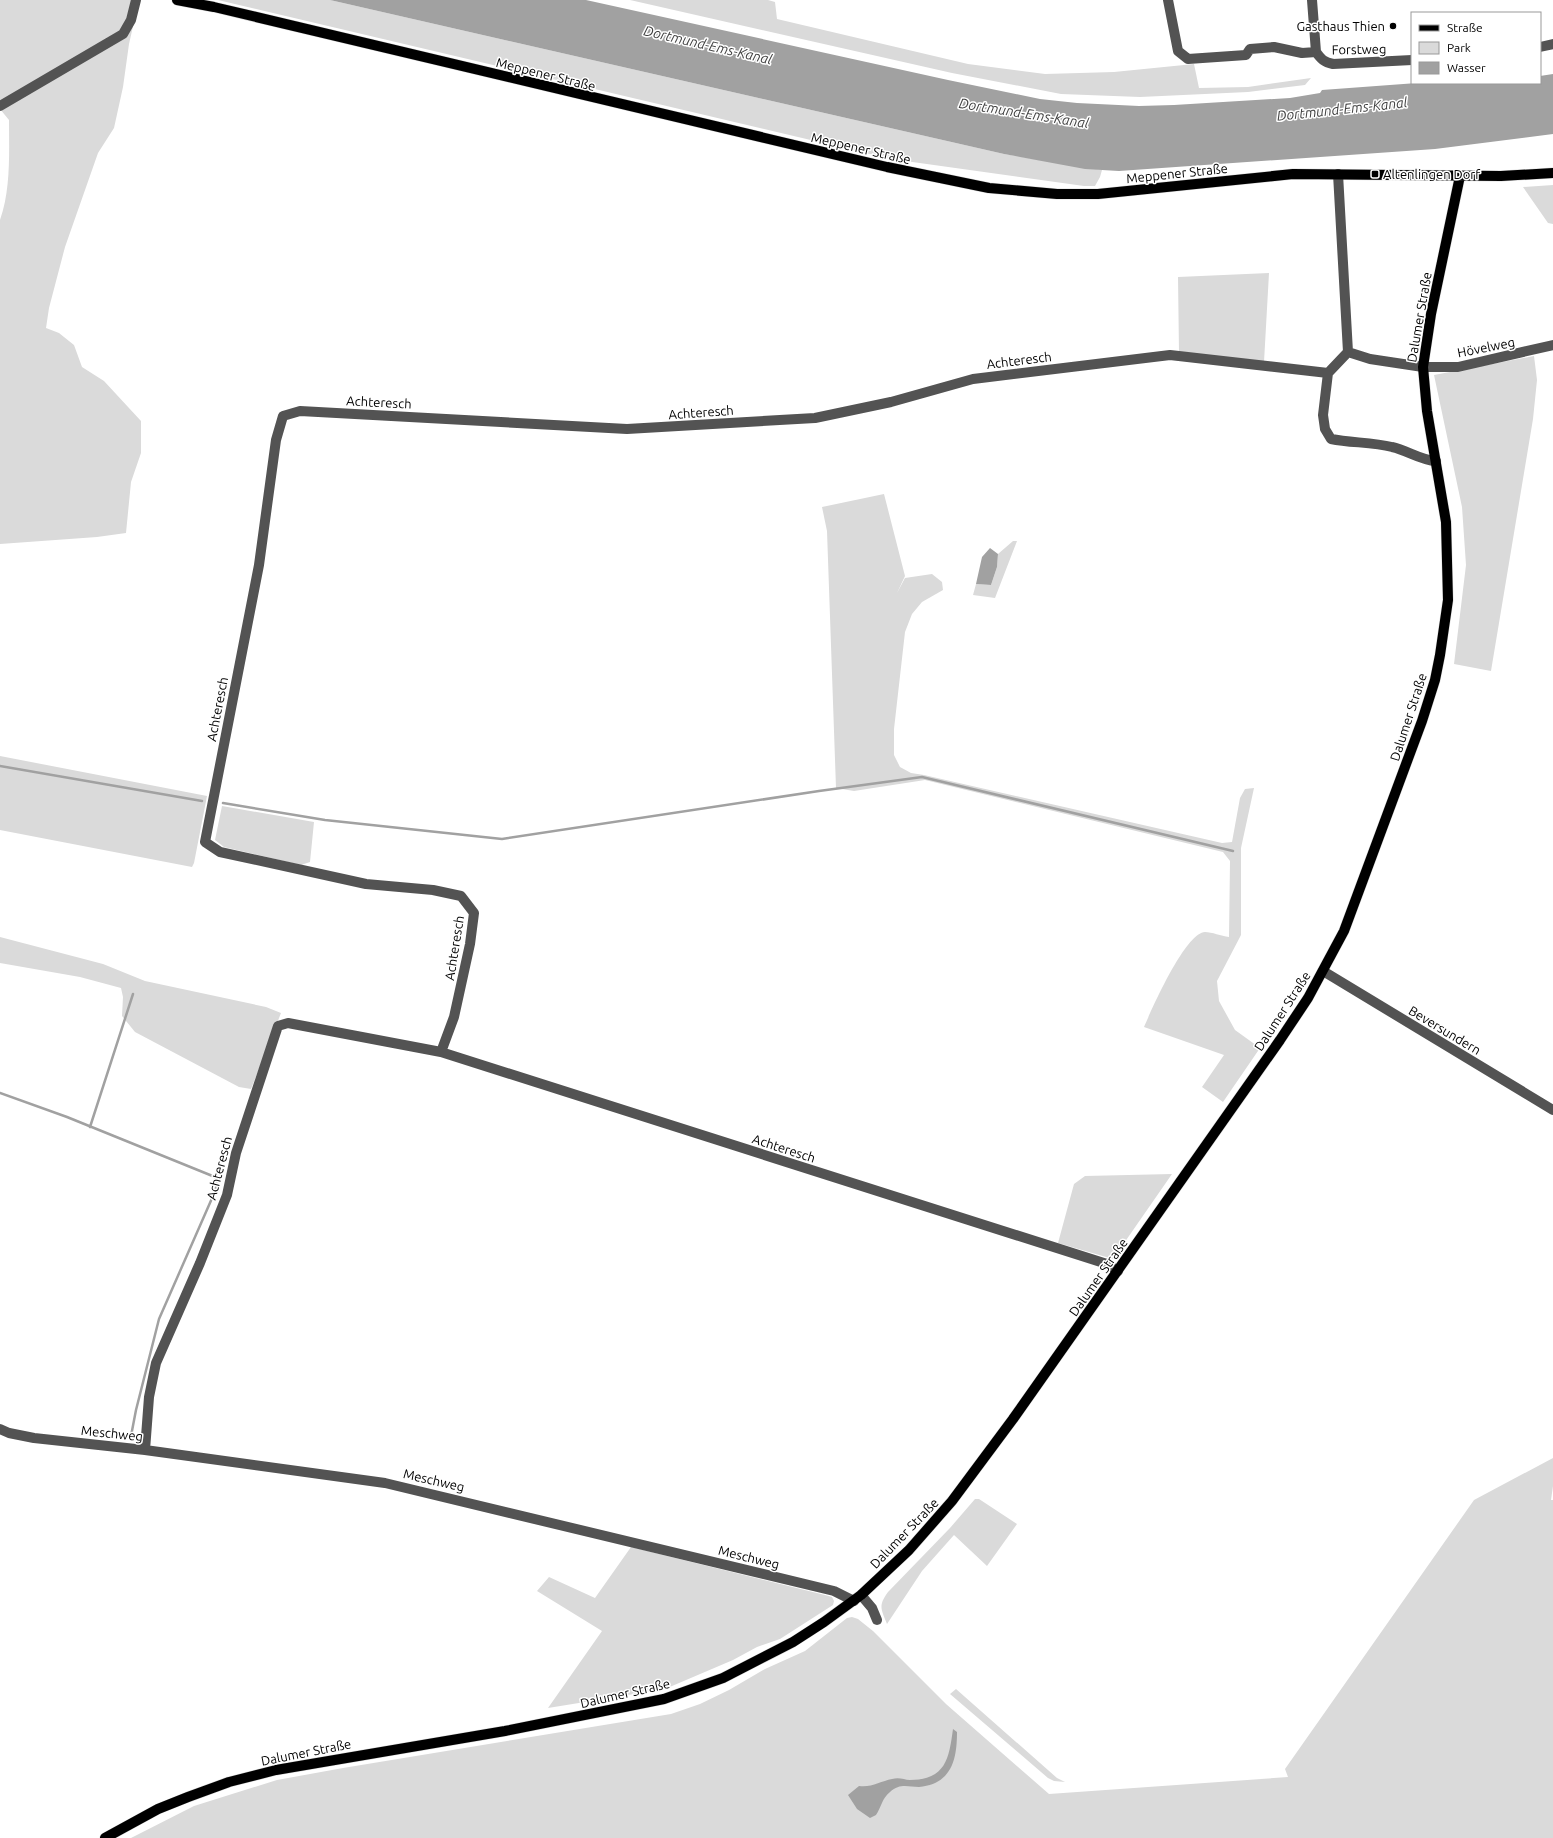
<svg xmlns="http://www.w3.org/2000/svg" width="1553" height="1838" viewBox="0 0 1553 1838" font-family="Ubuntu,sans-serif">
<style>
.green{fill:#dadada}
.water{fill:#a1a1a1}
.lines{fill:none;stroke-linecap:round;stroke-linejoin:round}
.stream{stroke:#a1a1a1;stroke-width:2.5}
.major-casing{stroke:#dbdbdb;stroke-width:11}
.minor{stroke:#535353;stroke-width:10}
.major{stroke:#000;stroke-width:10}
.poi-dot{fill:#000;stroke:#fff;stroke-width:1.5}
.labels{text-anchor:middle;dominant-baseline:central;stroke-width:3;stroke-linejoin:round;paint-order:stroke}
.poi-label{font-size:13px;fill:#000;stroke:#fff;text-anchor:end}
.street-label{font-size:13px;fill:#000;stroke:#fff}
.water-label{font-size:14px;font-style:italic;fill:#424242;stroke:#fff}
</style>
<rect width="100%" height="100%" fill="#fff"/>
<path class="green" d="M0,0H139L129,44L123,87L114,128L98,153L65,247L49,308L46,328L59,333L74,345L82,367L104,381L141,421V453L131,482L126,533L97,537L0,544V220C11,189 9,152 9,120L0,109Z
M218,0H330L1004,154L1102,170L1100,177L1095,186H1084L891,159Z
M630,0H768L775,2L777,19L968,64L1045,74L1114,72L1194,64L1199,88L1248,87L1311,78L1305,85L1248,92L1140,97L1061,94L952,73Z
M1553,185V224L1548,223L1523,187Z
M1269,273L1264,362L1179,353L1178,277Z
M1534,356L1537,380L1533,419L1491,671L1454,664L1466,565L1462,507L1434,375Z
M884,494L905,576L897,593L905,578L932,574L942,582L943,590L922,602L912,614L905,632L894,729V755L900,767L911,773L924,775L1222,843L1232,842L1240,798L1245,789L1254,788L1241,848V935L1217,981L1219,1001L1235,1030L1260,1048L1223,1102L1202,1087L1224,1055L1144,1027C1152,1009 1185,933 1205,932C1212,932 1221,936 1229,937L1230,861L1223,852L925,780L854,791L836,788L827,531L822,507Z
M1013,541H1017L995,598L973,595L976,584L991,585L997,567L998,554Z
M0,756L207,796L194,863L192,867L0,830Z
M222,806L314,822L310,862L301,865L224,847L215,840Z
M0,937L103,964L145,981L266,1007L281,1013L251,1089L239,1087L135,1032L122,1016L123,997L121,988L80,977L0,963Z
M1172,1174L1113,1259L1058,1243L1074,1184L1085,1176Z
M1553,1458V1486L1551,1500H1553V1838H131L194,1806L277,1780L343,1768L671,1714L700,1704L729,1690L765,1669L805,1651L847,1618L852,1617L858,1619L873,1631L946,1704L1049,1794L1288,1777L1285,1769L1474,1500Z
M975,1499H979L1017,1524L987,1566L954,1535L922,1571L887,1624C881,1609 878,1606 888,1592L950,1528Z
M631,1547L825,1595L832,1597L834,1601L833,1605L780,1639L757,1647L733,1660L665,1689L548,1708L602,1631L537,1591L549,1577L595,1598Z
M956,1689L1057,1778L1065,1782L1054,1781L1048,1778L950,1694Z"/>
<path class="water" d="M330,0H586L948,80L1040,99L1077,103L1139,106L1174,105L1290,98L1320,93L1322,90L1417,83H1540V76L1553,74V134L1435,149L1119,171L1085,169L1004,154Z
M990,548L998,554L997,567L991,585L976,584L982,557Z
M953,1729L957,1732C957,1759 952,1784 919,1787C908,1787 900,1783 890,1792C882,1798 881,1808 876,1815L870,1818L857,1809L848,1795L859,1786C871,1788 881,1781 892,1779C900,1777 904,1780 910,1780C946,1780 949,1758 953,1729Z"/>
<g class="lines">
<path class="stream" d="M0,766L202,801
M223,803L325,820L502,839L819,791L922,777L1233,851
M0,1093L67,1117L215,1177L217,1185L213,1196L159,1319L136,1410L131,1436
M90,1127L133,994"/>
<g class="major-casing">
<path id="major" d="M177,0L214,7L887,167L989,188L1057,194H1098L1293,174L1501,176L1553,173
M105,1838L158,1809L188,1797L229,1782L276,1770L505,1731L664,1699L723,1678L793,1642L824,1622L861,1595L909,1550L952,1501L1013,1419L1280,1040L1308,998L1344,931L1422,721L1435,680L1440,655L1448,600L1446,522L1427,411L1423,367L1431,314L1460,176"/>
</g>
<path class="minor" d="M1168,0L1178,51L1188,59L1246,55L1250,49L1274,47L1302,53L1316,52
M1312,0L1316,52C1321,59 1324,62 1333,64L1412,60
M1540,47L1553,44
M0,106L123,34L131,20L136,0
M1338,174L1348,352L1370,359L1423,367H1458L1553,345
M1348,352L1328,373L1323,415L1325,429L1331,439C1351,443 1372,442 1392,447C1407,450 1420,460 1436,461
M1323,971L1553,1110
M441,1052L454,1017L470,944L474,913L461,896L433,890L366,884L220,852L205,842L259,565L276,440L283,416L300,411L627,429L815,418L891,402L973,379L1170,355L1328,373
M0,1429L9,1433L34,1438L145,1450L385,1483L834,1591L854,1601
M145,1450L149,1397L156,1363L200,1263L227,1195L236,1153L278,1026L288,1023L441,1052L1107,1264L1118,1271
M861,1595L872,1608L877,1620"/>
<use href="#major" class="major"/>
</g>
<g class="poi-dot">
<circle cx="1393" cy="26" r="4"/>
<rect x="1371" y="170" width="8" height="8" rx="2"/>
</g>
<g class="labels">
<g class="poi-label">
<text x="1385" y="26">Gasthaus Thien</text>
<text x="1383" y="174" text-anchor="start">Altenlingen Dorf</text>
</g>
<g class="street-label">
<text transform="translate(1359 49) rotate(-1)">Forstweg</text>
<text transform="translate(546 74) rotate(14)">Meppener Straße</text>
<text transform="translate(861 148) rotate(13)">Meppener Straße</text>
<text transform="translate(1177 173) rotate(-6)">Meppener Straße</text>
<text transform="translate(1419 317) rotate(-80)">Dalumer Straße</text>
<text transform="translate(1486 347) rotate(-11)">Hövelweg</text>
<text transform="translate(1019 360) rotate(-7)">Achteresch</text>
<text transform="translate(379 402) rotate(3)">Achteresch</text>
<text transform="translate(701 412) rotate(-4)">Achteresch</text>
<text transform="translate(217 709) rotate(-79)">Achteresch</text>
<text transform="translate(1408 717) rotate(-72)">Dalumer Straße</text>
<text transform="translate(454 948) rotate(-81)">Achteresch</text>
<text transform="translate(1282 1011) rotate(-57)">Dalumer Straße</text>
<text transform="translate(1445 1030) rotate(31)">Beversundern</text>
<text transform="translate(784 1148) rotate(18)">Achteresch</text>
<text transform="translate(219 1168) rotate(-75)">Achteresch</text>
<text transform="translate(1098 1277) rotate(-55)">Dalumer Straße</text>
<text transform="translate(112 1433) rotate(6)">Meschweg</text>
<text transform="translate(434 1480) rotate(13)">Meschweg</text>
<text transform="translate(904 1533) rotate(-46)">Dalumer Straße</text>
<text transform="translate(749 1557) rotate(14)">Meschweg</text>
<text transform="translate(625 1693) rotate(-13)">Dalumer Straße</text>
<text transform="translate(306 1752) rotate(-11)">Dalumer Straße</text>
</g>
<g class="water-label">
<text transform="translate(708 45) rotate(13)">Dortmund-Ems-Kanal</text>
<text transform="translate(1342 109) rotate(-6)">Dortmund-Ems-Kanal</text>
<text transform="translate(1024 113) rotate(9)">Dortmund-Ems-Kanal</text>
</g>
</g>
<rect x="1411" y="12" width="130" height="72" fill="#ffffff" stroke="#999999"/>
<rect x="1419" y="25" width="20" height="6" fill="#000000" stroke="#999999"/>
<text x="1447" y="32" font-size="12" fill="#000000">Straße</text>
<rect x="1419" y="42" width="20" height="12" fill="#dadada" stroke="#999999"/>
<text x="1447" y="52" font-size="12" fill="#000000">Park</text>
<rect x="1419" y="62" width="20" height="12" fill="#a1a1a1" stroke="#999999"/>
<text x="1447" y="72" font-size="12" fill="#000000">Wasser</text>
</svg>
